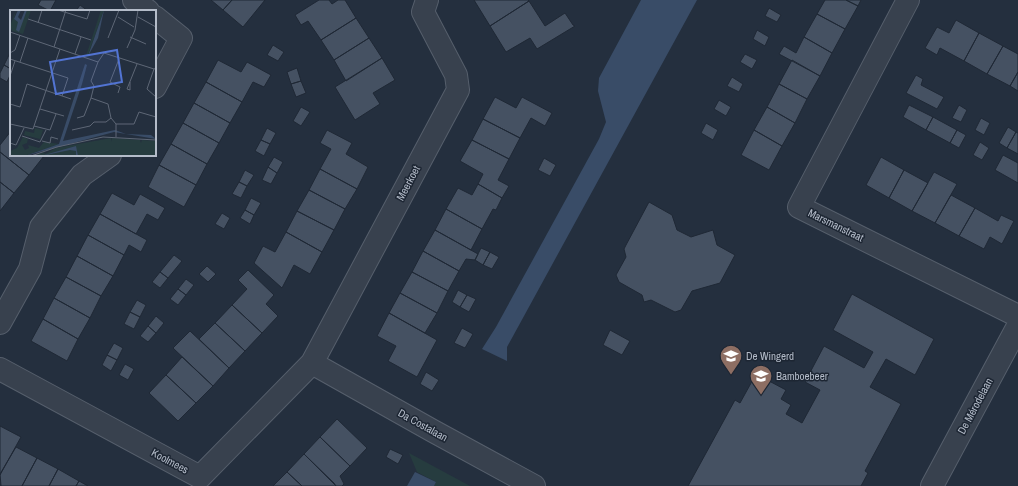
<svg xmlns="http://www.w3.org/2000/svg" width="1018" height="486" viewBox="0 0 1018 486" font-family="'Archivo Narrow',sans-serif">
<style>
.green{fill:#263c3f}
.water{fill:#394c67}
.building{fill:#455162;stroke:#1f2835}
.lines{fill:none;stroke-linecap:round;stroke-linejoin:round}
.minor-casing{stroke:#565f6c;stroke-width:24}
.minor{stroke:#38414e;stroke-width:22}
.labels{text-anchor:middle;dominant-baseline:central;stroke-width:3;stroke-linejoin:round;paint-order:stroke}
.street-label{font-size:11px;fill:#b4bcc9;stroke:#1d2633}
.poi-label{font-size:11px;fill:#b4bcc9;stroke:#1d2633;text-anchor:start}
.inset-road{fill:none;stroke:#5e6776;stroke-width:1}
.view{fill:#5274d3;fill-opacity:0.15;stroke:#5274d3;stroke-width:2}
.inset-edge{fill:none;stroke:#b4bcc9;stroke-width:2}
</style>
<rect width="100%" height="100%" fill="#242f3e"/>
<path class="green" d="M409,453L470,486H434L436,482L417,472Z"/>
<path class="water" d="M641,0H697L507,347V361L482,349L496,327L599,139L606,122L598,91L599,78Z
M415,472L436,482L434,486H407Z"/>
<path class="building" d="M41,0H56L50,11L38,5Z
M211,0H232L223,10Z
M232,0H265L243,27L223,10Z
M319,0H329L332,4L338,0H345L356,18L321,40L308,21L301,25L295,15Z
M474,0H528L529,1L490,26Z
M825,0H846L858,6L845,29L817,14Z
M846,0H861L858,6Z
M529,1L545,26L565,13L573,25L575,26L537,49L530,38L506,52L490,26Z
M80,5L88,11H76Z
M769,8L781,15L777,22L765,16Z
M817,14L845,29L832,53L804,37Z
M356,18L369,38L334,60L321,40Z
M956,20L979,33L964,61L940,48L937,55L925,48L937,27L949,33Z
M757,30L769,37L765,46L753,39Z
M979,33L1003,46L987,74L964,61Z
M804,37L832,53L820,76L779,54L784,46L796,53Z
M369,38L382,58L346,81L334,60Z
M273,45L284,52L278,61L267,55Z
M1003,46L1018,54V72L1010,86L987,74Z
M10,53L11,54V69L4,65Z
M745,54L757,60L752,69L740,62Z
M382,58L395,80L373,93L380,104L355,120L335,87Z
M218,60L241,72L247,62L271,75L264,87L253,82L242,102L206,82Z
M792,60L820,76L807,99L779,84Z
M4,65L11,69V73L7,82L0,78V73Z
M297,68L301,81L291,84L287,72Z
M1018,72V91L1010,86Z
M916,75L923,79L921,85L944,97L937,109L906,93Z
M732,77L743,84L739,92L727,86Z
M301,81L306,93L296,97L291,84Z
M206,82L242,102L230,123L194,103Z
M779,84L807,99L795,123L767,107Z
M495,97L516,108L522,97L552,113L545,126L531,118L520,138L483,119Z
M719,100L731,107L726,116L714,109Z
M194,103L230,123L219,143L183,123Z
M909,105L933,117L926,130L903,117Z
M959,105L967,110L961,122L952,118Z
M301,107L310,112L301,126L293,121Z
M767,107L795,123L782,146L754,130Z
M933,117L957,130L950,143L926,130Z
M981,118L990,123L984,135L975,130Z
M483,119L520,138L509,159L472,140Z
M183,123L219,143L207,164L171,144Z
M706,123L718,130L713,140L701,133Z
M1008,127L1016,132L1007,148L999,143Z
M267,128L276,133L270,144L261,140Z
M327,130L352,143L346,154L368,167L357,189L320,169L331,149L320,143Z
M754,130L782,146L769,170L741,155Z
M957,130L966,135L959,148L950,143Z
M11,131V155L44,156L29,175L0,152V145Z
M1016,132L1018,133V154L1007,148Z
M261,140L270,144L264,156L255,151Z
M472,140L509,159L498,180L509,186L502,198L478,184L483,174L460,161Z
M980,142L989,148L982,160L973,155Z
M171,144L207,164L196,185L159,165Z
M0,152L29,175L14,193L0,182Z
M1003,155L1018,163V183L995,170Z
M274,157L283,162L277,173L268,167Z
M881,157L904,170L889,198L866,185Z
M544,158L556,165L550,176L538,170Z
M159,165L196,185L184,207L148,187Z
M268,167L277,173L271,184L262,180Z
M320,169L357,189L345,209L309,190Z
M245,170L254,175L247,186L239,182Z
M904,170L928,183L912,211L889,198Z
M934,172L957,184L935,223L912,211Z
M0,182L14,193L0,211Z
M239,182L247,186L241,198L232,194Z
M478,184L502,198L496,210L493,209L482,229L446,209L458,188L472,195Z
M309,190L345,209L334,230L297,211Z
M112,193L134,205L140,194L165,208L158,220L147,214L136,234L100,214Z
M951,195L975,208L959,236L935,223Z
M251,198L261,203L254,215L245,210Z
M649,202L672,215L677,230L691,237L713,230L717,245L735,255L720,283L692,291L681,310L675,312L651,300L644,302L642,295L619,282L616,275L626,257L624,249L626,245Z
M975,208L998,221L1001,215L1014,221L1002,244L990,237L984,249L959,236Z
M446,209L482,229L471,250L435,230Z
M245,210L254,215L250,224L240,218Z
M297,211L334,230L322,252L286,232Z
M222,213L230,218L224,229L215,224Z
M100,214L147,240L141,252L129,245L124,255L88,235Z
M435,230L478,254L475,260L466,259L459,271L423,251Z
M286,232L322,252L310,274L294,265L282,288L254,263L263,246L275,252Z
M88,235L124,255L113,276L77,256Z
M481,248L490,252L483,265L475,260Z
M423,251L459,271L448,291L412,272Z
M490,252L499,257L492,269L483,265Z
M174,255L182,261L168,278L160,272Z
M77,256L113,276L101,296L66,277Z
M207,266L216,274L208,282L199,274Z
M248,270L274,295L266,304L278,316L262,333L232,305L247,289L238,280Z
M160,272L168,278L160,288L152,282Z
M412,272L448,291L437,313L400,293Z
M66,277L101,296L90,318L54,298Z
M186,279L194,285L186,295L178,289Z
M178,289L186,295L178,305L170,299Z
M458,290L467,295L460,307L452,302Z
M400,293L437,313L425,333L389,313Z
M852,294L934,339L915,375L886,359L870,387L901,404L865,471L868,473L861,486H688L735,400L740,403L756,374L786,390L781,399L791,405L786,414L802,423L820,390L805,382L824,346L864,368L873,352L833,330Z
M467,295L476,299L469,312L460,307Z
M54,298L90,318L78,339L43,319Z
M137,300L146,305L140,317L130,312Z
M232,305L262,333L245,351L215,323Z
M130,312L140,317L134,329L124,324Z
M389,313L437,340L417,377L388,361L396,346L377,336Z
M156,316L164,323L156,333L148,326Z
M43,319L78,339L67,361L31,341Z
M215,323L245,351L229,368L199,339Z
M148,326L156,333L148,342L140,336Z
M462,328L473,334L465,348L454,343Z
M610,330L630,341L622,355L603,345Z
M190,331L229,368L213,386L173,348Z
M114,343L123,348L117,360L107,355Z
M107,355L117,360L111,371L102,365Z
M182,357L213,386L196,403L166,375Z
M125,364L134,369L128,380L119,375Z
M426,372L439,380L432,391L420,384Z
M166,375L196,403L178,421L149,393Z
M337,419L367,448L350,466L320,437Z
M0,426L21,437L0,475Z
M320,437L350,466L340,476L344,484L342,486H336L304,454Z
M16,447L37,458L22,486H1L0,474Z
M390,449L403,455L398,464L386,457Z
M304,454L334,483L336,486H302L287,472Z
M37,458L58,469L49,486H22Z
M58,469L79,481L76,486H49Z
M287,472L302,486H273Z
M79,481L88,486H76Z"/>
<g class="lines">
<g class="minor-casing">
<path id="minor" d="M134,0L148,11
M908,0L799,207L1018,316
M155,17L181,38L155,87
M0,323L30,269L41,227L82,175L110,155
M312,363L433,431L534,486
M0,369L200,477L312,363L458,90L456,75L423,12L427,0
M932,486L1018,326"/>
</g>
<use href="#minor" class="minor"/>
</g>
<defs>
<g id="school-pin" transform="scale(1.15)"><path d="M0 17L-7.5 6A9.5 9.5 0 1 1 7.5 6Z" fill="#8d6e63" stroke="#1d2633"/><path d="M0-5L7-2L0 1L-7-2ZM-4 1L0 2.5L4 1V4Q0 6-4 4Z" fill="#fff"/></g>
</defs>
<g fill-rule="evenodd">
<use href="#school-pin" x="731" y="356"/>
<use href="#school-pin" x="761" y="376"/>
</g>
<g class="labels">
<g class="street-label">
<text transform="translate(408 183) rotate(-62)">Meerkoet</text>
<text transform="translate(836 225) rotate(26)">Marsmanstraat</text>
<text transform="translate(975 406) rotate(-62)">De Mérodelaan</text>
<text transform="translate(423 425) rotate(29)">Da Costalaan</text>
<text transform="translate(170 461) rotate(28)">Koolmees</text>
</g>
<g class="poi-label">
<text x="746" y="356">De Wingerd</text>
<text x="776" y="376">Bamboebeer</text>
</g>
</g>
<g transform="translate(10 10)">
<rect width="146" height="146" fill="#242f3e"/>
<path d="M6,0L4,9L8,12V22L17,0H21L13,24L2,21L0,16ZM91,0H94L78,45L80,47L76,46ZM25,118L33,120L30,129L14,125L15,121L24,123ZM13,127L18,129L17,133L12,135L15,140L19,138L18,135L29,138L34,132L49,134L15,146H0V141L7,138ZM101,128V132L102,128L130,130L131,133L132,130L146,131V146H24L34,142L35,144L46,138Z" fill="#263c3f"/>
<path d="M8,0H11L8,7L11,10L15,0H17L9,22L6,20L8,12L4,9ZM94,0L88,28L78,46ZM75,54L77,55L72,74L53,131L105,120L116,124L141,125L146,129L104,122L15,146L49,134ZM66,136L68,146H66V141L60,140L31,146Z" fill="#394c67"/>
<path class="inset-road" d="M48,0L77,9L80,0M108,7L124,17M128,7L146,17M18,9L81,30M28,13L32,0M0,22L88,52M120,27L136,34M98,28L109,0M44,37L56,0M117,38L125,20L128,0M0,43L5,40L10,25M65,44L71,27M0,49L58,68L52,86M10,52L18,28M144,59L137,79L146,87M0,66L5,51M120,72V80L117,79L127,54M108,83L110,77L100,72L109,49M0,94L10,97L17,74L61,89M30,99L54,106M67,108L74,106L81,88M0,114L23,119L50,39M106,114H124L129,102L146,107M24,116L40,120L46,104M62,120L80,116L84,112H96L101,108M12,126L30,132L36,120M106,127V114L101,108L98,94L81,88L84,76L81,71L88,52L94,43L144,59L146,58M32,131L40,133L41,127L48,129M0,133L6,135L14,118M21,146L47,137L93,127L146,130"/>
<path class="view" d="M107,40L112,72L46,84L40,52Z"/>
<rect width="146" height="146" class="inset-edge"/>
</g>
</svg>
